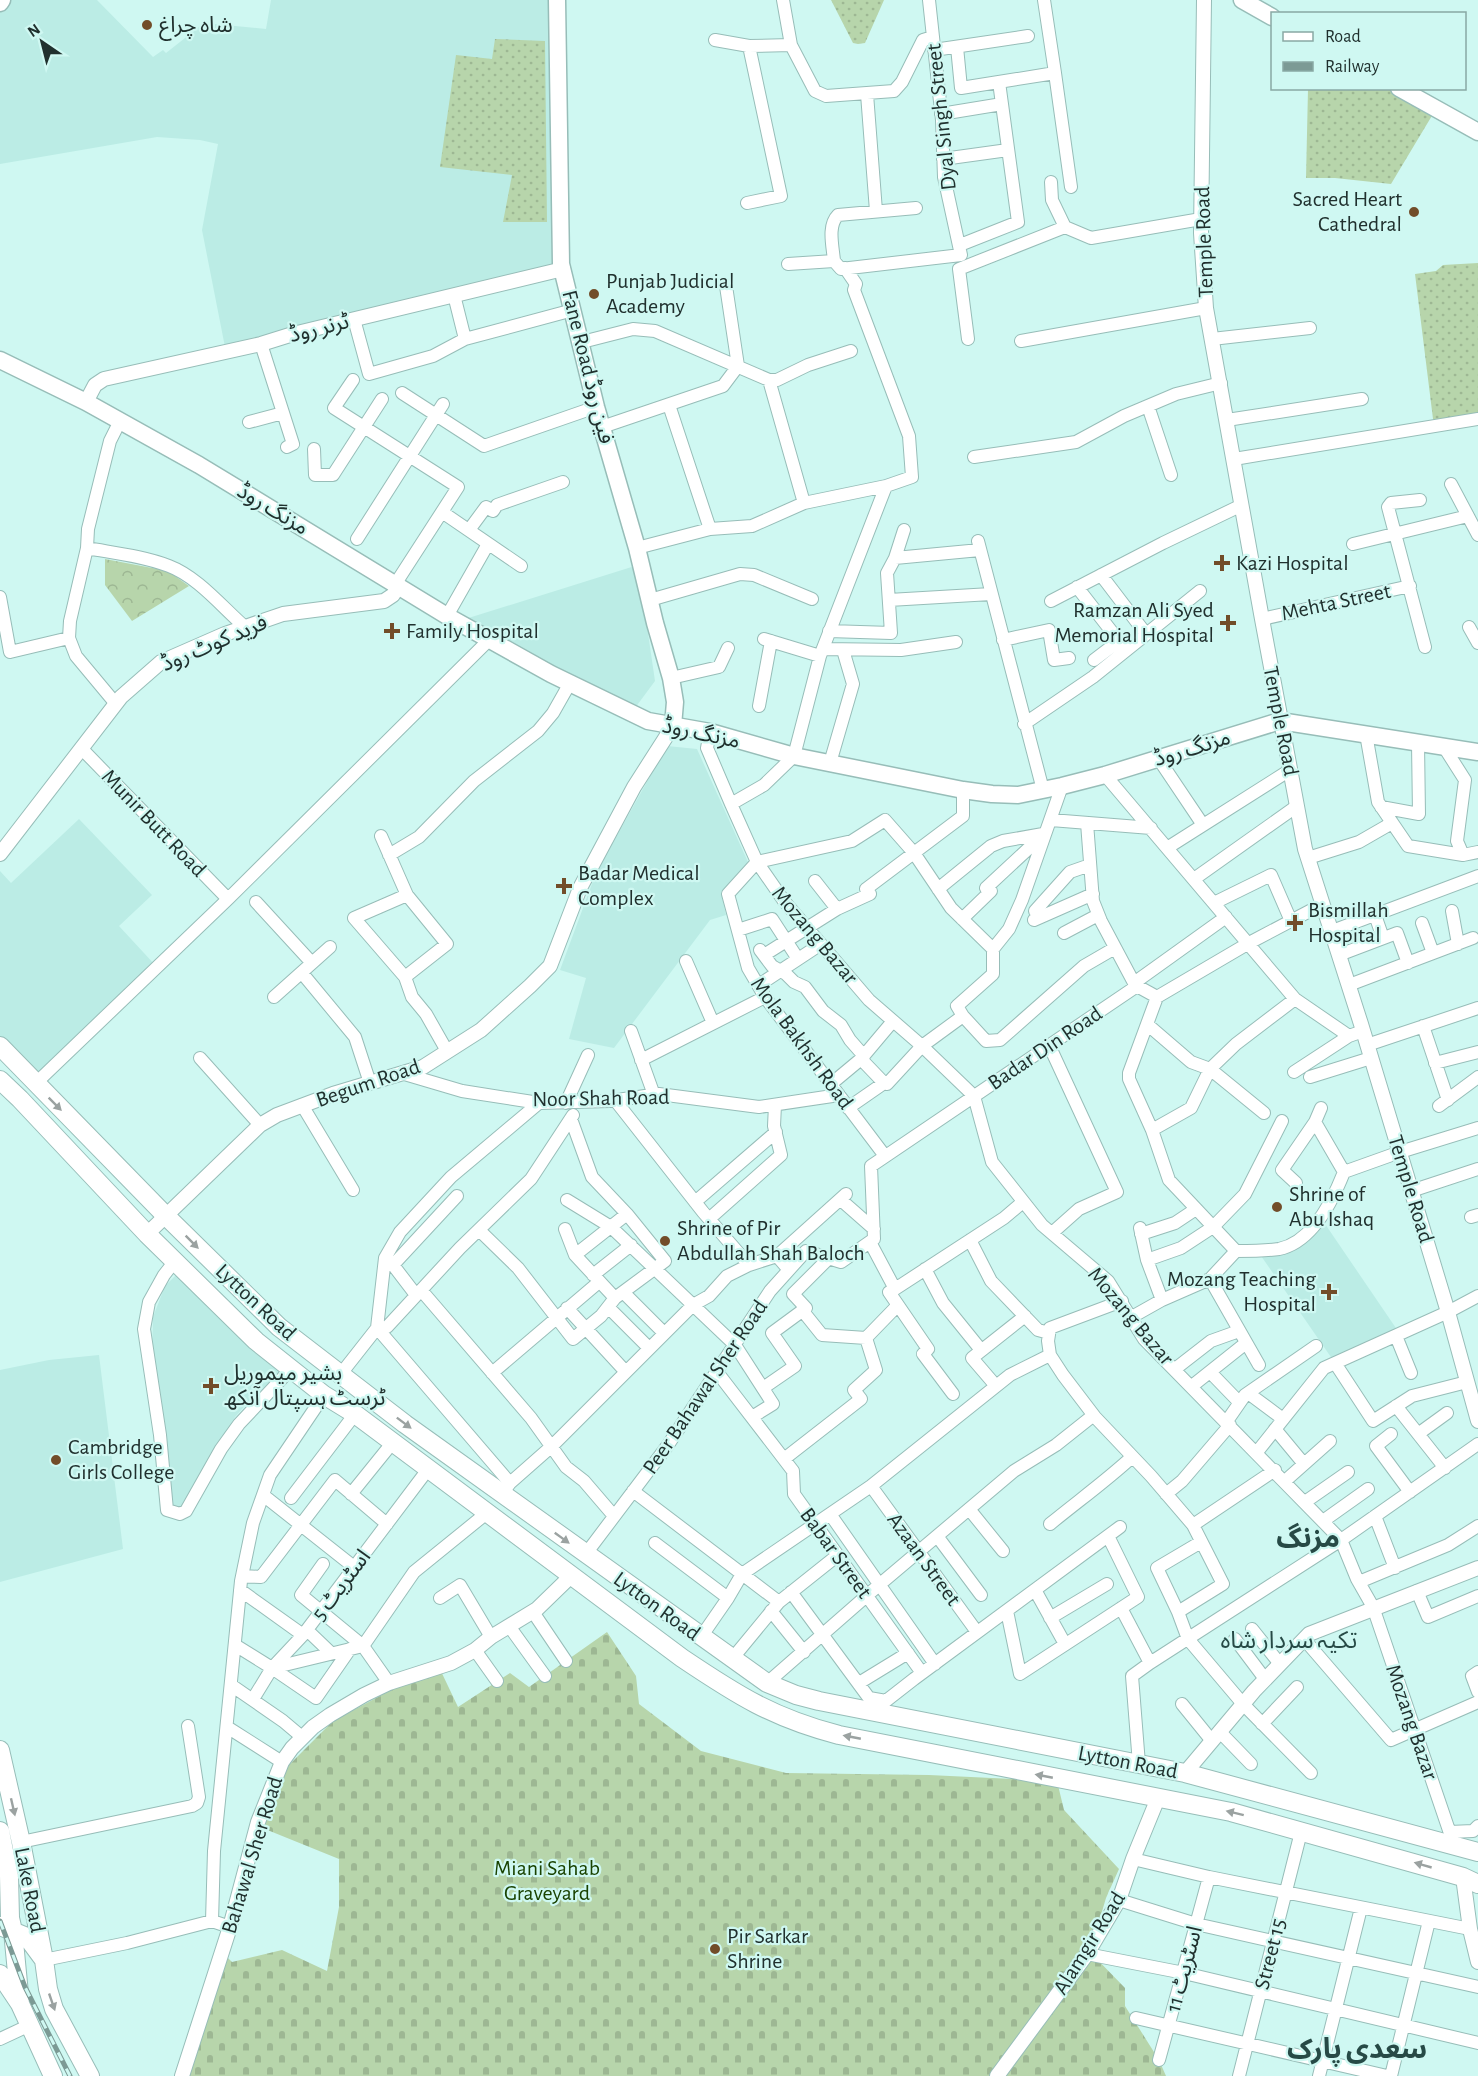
<svg xmlns="http://www.w3.org/2000/svg" width="1478" height="2076" viewBox="0 0 1478 2076" font-family="'Alegreya Sans','Noto Sans Arabic',sans-serif">
<style>
.built{fill:#bbece5}
.grass{fill:url(#grass-dots)}
.cemetery{fill:url(#cemetery-stones)}
.park{fill:url(#park-crowns)}
.lines{fill:none;stroke-linecap:round;stroke-linejoin:round}
.minor-casing{stroke:#97bdb8;stroke-width:14}
.tertiary-casing{stroke:#97bdb8;stroke-width:16}
.secondary-casing{stroke:#97bdb8;stroke-width:19}
.primary-casing{stroke:#97bdb8;stroke-width:20}
.minor{stroke:#fff;stroke-width:12}
.tertiary{stroke:#fff;stroke-width:14}
.secondary{stroke:#fff;stroke-width:16}
.primary{stroke:#fff;stroke-width:18}
.rail-casing{stroke:#7c9a95;stroke-width:5}
.rail{stroke:#cff8f2;stroke-width:3;stroke-dasharray:9;stroke-linecap:butt}
.oneway{fill:#9ba2a1}
.poi-dot{fill:#724d29;stroke:#cff8f2;stroke-width:2}
.labels{text-anchor:middle;dominant-baseline:central;stroke-width:4.5;stroke-linejoin:round;paint-order:stroke}
.poi-label{font-size:22px;fill:#20302e;stroke:#cff8f2;text-anchor:start}
.street-label{font-size:22px;fill:#20302e;stroke:#cff8f2}
.park-label{font-size:22px;fill:#194200;stroke:#cff8f2}
.neighbourhood-label{font-size:24px;fill:#274a46;stroke:#cff8f2}
.district-label{font-size:28px;font-weight:bold;fill:#274a46;stroke:#cff8f2}
</style>
<defs>
<pattern id="grass-dots" width="8" height="8" patternUnits="userSpaceOnUse" patternTransform="scale(1.5)"><rect width="8" height="8" fill="#b7d5ab"/><path d="M2 2h.1M6 6h.1" fill="none" stroke="#9db793" stroke-width="1.8" stroke-linecap="round"/></pattern>
<pattern id="cemetery-stones" width="16" height="16" patternUnits="userSpaceOnUse" patternTransform="scale(1.5)"><rect width="16" height="16" fill="#b7d5ab"/><path d="M2 7V4a2 2 0 0 1 4 0v3zM10 15v-3a2 2 0 0 1 4 0v3z" fill="#9db793"/></pattern>
<pattern id="park-crowns" width="20" height="18" patternUnits="userSpaceOnUse" patternTransform="scale(1.5)"><rect width="20" height="18" fill="#b7d5ab"/><path d="M2 6a3 3 0 1 1 6 0M12 15a3 3 0 1 1 6 0" fill="none" stroke="#9db793"/></pattern>
</defs>
<rect width="100%" height="100%" fill="#cff8f2"/>
<path class="built" d="M3,0H97L153,57L163,50L166,53L204,23L266,29L271,0H549L561,264L225,347L202,230L218,144L200,140L157,137L0,164V4Z
M638,565L655,681L635,708L462,620Z
M667,746L697,749L748,862L721,892L726,915L710,920L614,1048L569,1039L586,978L560,970L596,873Z
M79,819L152,895L119,926L156,966L35,1084L0,1046V871L11,883Z
M1321,1218L1400,1334L1335,1363L1257,1250L1281,1248Z
M178,1273L283,1370L249,1401L235,1417L180,1509L172,1505L152,1356L153,1317L165,1286Z
M99,1355L123,1549L0,1582V1370L49,1360Z"/>
<path class="grass" d="M831,0H884L865,43L858,44L853,43Z
M495,39L545,41L547,222H503L512,175L440,167L456,55L492,59Z
M1308,89H1399L1436,109L1391,184L1335,178H1306Z
M1478,263V419L1434,427L1415,274L1436,271L1443,265Z"/>
<path class="cemetery" d="M607,1632L636,1676L639,1704L701,1751L786,1773L929,1775L1057,1781L1064,1810L1119,1869L1106,1898L1090,1952L1125,1988V2006L1159,2060L1166,2076H182L222,1952L232,1962L282,1950L327,1971L339,1907V1859L260,1827L289,1765L333,1721L438,1665L458,1707L510,1673L529,1687Z"/>
<path class="park" d="M105,559L168,571L189,586L132,621L105,585Z"/>
<g class="lines">
<g class="minor-casing">
<path id="minor" d="M715,40L749,46
M791,45L815,91L826,96L894,91L902,82L923,40L933,37
M957,47L961,88L1055,73L1044,0
M934,50L1028,36
M1055,73L1071,187
M867,94L876,211
M941,114L1002,104
M943,159L1008,150
M1051,182L1052,200L1065,227
M747,203L781,196L749,46L791,45L783,0
M916,208L838,215C827,226 833,247 834,261L841,269L961,255L944,177L942,120L929,0
M960,245L1018,222L999,82
M788,264L834,261
M454,295L465,339
M354,319L369,374L433,356L465,339L573,310
M968,339L959,269L1065,227L1091,238L1201,219
M1212,339L1310,328
M1021,341L1206,308
M582,342L633,329L655,331L769,380H777L808,365L851,351
M261,344L293,444L287,447
M353,380L334,408L458,487L396,583
M769,380L804,503
M402,393L484,446L596,407
M669,405L710,529
M1148,406L1171,475
M1227,420L1362,399
M249,422L283,413
M602,427L723,386L738,366L726,286
M314,449L315,475H333L382,399
M974,457L1076,442L1124,416L1176,394L1221,383
M1234,459L1478,419
M1451,484L1478,535
M1420,500L1391,503L1388,507L1425,647
M442,512L521,566
M469,530L486,507L493,511L497,505L563,482
M357,539L443,404
M978,541L1043,790
M1353,544L1468,516
M87,548C114,553 143,556 169,566C198,577 222,607 245,627
M637,548L710,529L752,526L804,503L886,486L912,477L909,436L854,290L856,284L845,268
M895,558L980,550
M1101,575L1146,634
M1077,587L1119,641L1094,660
M0,597L10,652L69,638
M650,600L740,574L754,575L812,599
M889,600L991,594
M1051,601L1163,543L1242,505
M447,616L488,544
M1262,619L1410,586
M1469,627L1478,643
M829,631L891,633L887,573L895,558L904,530
M764,639L820,656
M1003,640L1049,630L1054,660L1069,658
M823,649L901,650L956,642
M671,678L719,667L728,648
M116,704L76,656L69,638L70,621L87,548L88,529L110,441L120,421
M759,706L771,641
M1024,724L1093,677L1200,591
M710,732L707,748L731,804L757,862L784,901L869,1000L922,1046L974,1096L992,1162L1042,1225L1108,1281L1144,1339L1341,1540L1357,1579L1373,1607L1454,1845
M1366,734L1378,802L1408,846L1463,855
M1444,747L1465,780L1457,841L1463,855L1478,852
M81,748L228,899
M1158,758L1203,825
M830,763L853,684L843,650
M1105,775L1295,999L1349,1036L1363,1031
M731,804L764,785L794,756L820,656L886,486
M1381,807L1419,814L1418,743
M1051,820L1151,828
M1087,823L1093,901L1101,921L1134,983L1226,917
M381,836L407,895L447,944L405,977
M1167,848L1290,770
M389,855L419,837L474,781L538,731L553,713L570,683
M1308,858L1359,842L1392,823
M757,862L728,894L748,968L765,997L885,1156
M757,862L852,841L885,820L914,853L951,908L993,949
M1194,879L1297,806
M815,881L837,909
M938,889L991,846L1003,841L1043,834
M407,895L354,918L405,977L412,997L426,1014L447,1051
M256,902L312,963
M1214,903L1271,875L1291,921
M1035,911L1070,872L1090,865
M1452,911L1458,944
M1375,915L1383,938
M962,919L991,891L986,888L1042,836
M1034,920L1093,894
M1422,923L1433,953
M738,930L772,919L798,959
M1332,931L1478,876
M1064,933L1098,915
M760,950L772,966L786,974L794,982L805,987L823,1011L841,1025L850,1040L864,1056
M764,955L837,909L870,894L866,889L963,816V790
M1339,955L1397,933L1408,963
M686,961L713,1023
M302,973L355,1037L370,1083
M759,985L821,944
M1349,985L1473,938
M274,997L330,947
M1157,997L1129,1073V1079L1152,1130L1169,1180L1236,1251
M963,1016L986,1041L1000,1040L1084,966L1115,948
M1148,1025L1191,1062L1210,1069L1264,1113
M1423,1026L1448,1100
M631,1031L654,1095
M1049,1045L1117,1192L1079,1209L1052,1233
M1367,1045L1478,1008
M200,1058L260,1125
M641,1060L765,997
M1435,1063L1478,1052
M1294,1072L1349,1036
M401,1073L462,1091L539,1103L610,1101L659,1094L759,1107L839,1095
M1310,1077L1371,1058
M884,1083L887,1084L922,1046L963,1016L957,1006L993,974V949L1009,929L1022,900L1062,786
M35,1084L228,899L490,639
M831,1084L861,1059L893,1021
M615,1100L703,1212L749,1265L777,1256L789,1270
M566,1103L588,1055
M302,1105L353,1190
M1439,1106L1478,1077
M848,1108L884,1083L861,1059
M1321,1108L1315,1122L1344,1172
M1152,1130L1191,1108L1210,1069L1236,1044L1295,999
M1296,1183L1282,1170L1315,1122
M1411,1191L1478,1169
M567,1200L611,1227L735,1345L773,1404L752,1417
M841,1200L874,1229
M695,1202L776,1132
M1471,1217L1478,1215
M709,1219L781,1155L774,1126L775,1105
M1140,1228L1147,1260L1162,1300
M565,1229L575,1255L615,1298
M479,1230L518,1268L573,1339L601,1316L615,1298L665,1261L627,1214L592,1177L571,1119
M1141,1234L1175,1223L1196,1209
M970,1240L991,1281L1038,1330L1049,1333
M870,1242L895,1289L889,1292L928,1349L923,1354L953,1394
M575,1255L627,1214
M777,1256L846,1194
M1147,1260L1181,1248L1213,1227L1245,1194L1282,1121
M175,1261L164,1275L149,1302L144,1329L160,1435L167,1510L180,1514L186,1511L221,1449L239,1424L290,1370
M925,1269L943,1303L981,1350
M593,1275L631,1245
M1210,1279L1259,1365
M895,1289L1004,1218L1023,1202
M421,1290L531,1418L566,1467L584,1481L614,1516
M623,1292L664,1333
M416,1295L393,1265L457,1196
M1122,1301L1050,1328L1048,1341L1050,1355L1063,1375L1095,1417L1151,1476L1193,1525L1223,1584L1178,1612L1157,1568L1201,1542
M567,1308L625,1371
M609,1308L649,1348
M802,1310L822,1335L866,1338
M1130,1318L1162,1300L1210,1279L1236,1251C1250,1251 1265,1251 1279,1249C1313,1242 1333,1200 1344,1172L1400,1152L1478,1128
M377,1328L387,1327L460,1248L531,1179L573,1115
M377,1328L510,1483
M1396,1336L1411,1373
M1335,1363L1373,1421L1412,1396L1467,1382
M1175,1369L1211,1341L1239,1331
M717,1372L793,1471L794,1494L922,1673
M1210,1372L1239,1402
M492,1373L599,1282
M340,1375L377,1328L385,1258L400,1232L451,1177L539,1103
M996,1386L972,1358L1025,1316
M1192,1386L1246,1343
M763,1388L795,1366L772,1333L806,1308L793,1294L829,1258
M1248,1393L1283,1419
M1396,1406L1445,1468
M1227,1421L1245,1395L1316,1346
M1275,1429L1304,1464
M1391,1434L1376,1446L1410,1492
M1418,1434L1447,1413
M1257,1452L1324,1368L1448,1312L1478,1296
M784,1459L861,1399L854,1390L876,1370L866,1338L898,1305
M1285,1481L1330,1441
M871,1486L977,1632
M633,1491L779,1602
M351,1494L393,1442
M502,1494L510,1483L552,1446L693,1305L709,1296L727,1276L749,1265
M1166,1494L1182,1481L1230,1425
M263,1495L354,1567
M291,1498L355,1414
M1305,1502L1348,1472
M969,1509L1003,1551
M830,1514L935,1664
M1375,1516L1395,1568
M1323,1521L1368,1489
M1050,1524C1078,1501 1106,1481 1132,1457
M1193,1525L1275,1470
M937,1536L981,1595
M655,1543L728,1598L742,1574L871,1486L1010,1375L1050,1355
M585,1555L668,1445L770,1291L806,1251L841,1262L874,1239L871,1166L1137,986L1157,997L1249,943L1323,904
M323,1564L301,1595L363,1646L389,1683
M242,1576L261,1577L335,1480L387,1524
M1359,1582L1448,1545L1478,1526
M240,1590L303,1635
M1035,1590L1065,1644
M1417,1591L1428,1617L1478,1596
M791,1592L869,1698L886,1701
M440,1598L460,1585L491,1637
M1121,1608L1150,1663L1132,1676L1139,1764
M771,1611L804,1652
M1007,1611L1020,1674L1138,1597L1108,1536
M533,1612L566,1661
M1178,1612L1188,1639L1243,1704L1311,1773
M1050,1618L1107,1584
M509,1626L545,1676
M1252,1629L1280,1664
M307,1630L331,1653
M701,1637L728,1598
M1235,1639L1265,1679
M1304,1639L1391,1740L1478,1702
M235,1645L272,1668L363,1646L414,1572L488,1512
M475,1650L497,1681
M732,1659L779,1602L838,1555
M1150,1663L1341,1540L1478,1444
M272,1668L316,1698L350,1649
M1478,1672L1472,1676L1478,1692
M767,1683L879,1585L1014,1471L1056,1445L1090,1418L1095,1417
M859,1683L908,1653
M231,1685L283,1721L302,1737
M253,1699L272,1668L303,1635L429,1468
M1182,1704L1212,1741
M873,1711L914,1679L1120,1527
M1262,1724L1297,1687
M227,1727L282,1762
M1220,1732L1251,1764
M1450,1832L1473,1831L1478,1826
M21,1842L192,1806L197,1803L199,1797L188,1726
M1133,1859L1209,1877L1470,1929
M1119,1900L1196,1924L1478,1987
M230,1927L212,1921L214,1851L241,1581L253,1523L270,1475L324,1395
M1087,1954L1184,1973L1478,2043
M44,1960L127,1943L212,1921
M1136,2018L1387,2076
M0,2039L30,2025
M1159,2060L1209,1877
M1239,2076L1301,1832
M1319,2076L1361,1908
M1391,2076L1429,1921"/>
</g>
<g class="tertiary-casing">
<path id="tertiary" d="M1204,0L1201,233L1206,308L1262,619L1305,849L1361,1024L1448,1312L1478,1421
M86,402L95,385L104,379L261,344L293,334L563,269
M0,854L121,697L161,662L225,634L283,614L384,601L393,595L399,585
M147,1234L260,1125L277,1115L333,1094L423,1067L481,1030L530,986L550,966L580,888L634,787L673,726
M1185,1773L1254,1691L1309,1634L1478,1568
M1463,1877L1470,1929L1478,1962
M182,2076L230,1927L258,1822L282,1762L292,1748L313,1727L330,1715L364,1695L389,1683L451,1663L475,1650L491,1637L537,1609L571,1576
M997,2076L1087,1954L1119,1900L1133,1859L1158,1798"/>
</g>
<g class="secondary-casing">
<path id="secondary" d="M557,0L561,264L596,407L637,548L655,623L671,678L675,702L673,726
M1242,0L1272,17
M0,3L2,0
M1399,88L1478,132
M0,360L86,402L199,465L447,616L551,674L648,721L710,732L794,756L963,790L992,794L1018,795L1062,786L1105,775L1280,721L1478,752"/>
</g>
<g class="primary-casing">
<path id="primary" d="M0,1046L165,1215L279,1327L405,1424L767,1683L796,1695L819,1701L1185,1773L1478,1852
M0,1080L20,1099L147,1234L256,1341L324,1395L355,1414L682,1658C737,1695 773,1718 839,1735L1231,1812L1463,1877L1478,1884
M0,1750L21,1842L44,1960
M0,1831L9,1876L10,1918L13,1931L20,2004
M0,1926L27,1937L44,1960L48,1989L54,2009L90,2076
M0,1974L20,2004L53,2076"/>
</g>
<use href="#minor" class="minor"/>
<use href="#tertiary" class="tertiary"/>
<use href="#secondary" class="secondary"/>
<use href="#primary" class="primary"/>
<g class="rail-casing">
<path id="rail" d="M0,1921L25,1987L70,2076"/>
</g>
<use href="#rail" class="rail"/>
</g>
<defs><path id="oneway-solid" d="M-6-.8H1V-3.2L6.5 0L1 3.2V.8H-6Z" transform="scale(1.5)"/></defs>
<g class="oneway">
<use href="#oneway-solid" transform="translate(55 1104) rotate(45)"/>
<use href="#oneway-solid" transform="translate(192 1242) rotate(45)"/>
<use href="#oneway-solid" transform="translate(404 1423) rotate(37)"/>
<use href="#oneway-solid" transform="translate(562 1538) rotate(36)"/>
<use href="#oneway-solid" transform="translate(852 1737) rotate(-169)"/>
<use href="#oneway-solid" transform="translate(1044 1776) rotate(-169)"/>
<use href="#oneway-solid" transform="translate(13 1807) rotate(77)"/>
<use href="#oneway-solid" transform="translate(1235 1813) rotate(-166)"/>
<use href="#oneway-solid" transform="translate(1423 1865) rotate(-164)"/>
<use href="#oneway-solid" transform="translate(52 2002) rotate(71)"/>
</g>
<g class="poi-dot">
<circle cx="147" cy="25" r="6"/>
<circle cx="1414" cy="212" r="6"/>
<circle cx="594" cy="294" r="6"/>
<path d="M1219 554h6v6h6v6h-6v6h-6v-6h-6v-6h6z"/>
<path d="M1225 614h6v6h6v6h-6v6h-6v-6h-6v-6h6z"/>
<path d="M389 622h6v6h6v6h-6v6h-6v-6h-6v-6h6z"/>
<path d="M561 877h6v6h6v6h-6v6h-6v-6h-6v-6h6z"/>
<path d="M1292 914h6v6h6v6h-6v6h-6v-6h-6v-6h6z"/>
<circle cx="1277" cy="1207" r="6"/>
<circle cx="665" cy="1241" r="6"/>
<path d="M1326 1283h6v6h6v6h-6v6h-6v-6h-6v-6h6z"/>
<path d="M208 1377h6v6h6v6h-6v6h-6v-6h-6v-6h6z"/>
<circle cx="56" cy="1460" r="6"/>
<circle cx="715" cy="1949" r="6"/>
</g>
<g class="labels">
<g class="poi-label">
<text x="159" y="25">شاہ چراغ</text>
<text x="1402" y="199" text-anchor="end">Sacred Heart<tspan x="1402" dy="25">Cathedral</tspan></text>
<text x="606" y="281">Punjab Judicial<tspan x="606" dy="25">Academy</tspan></text>
<text x="1236" y="563">Kazi Hospital</text>
<text x="1214" y="610" text-anchor="end">Ramzan Ali Syed<tspan x="1214" dy="25">Memorial Hospital</tspan></text>
<text x="406" y="631">Family Hospital</text>
<text x="578" y="873">Badar Medical<tspan x="578" dy="25">Complex</tspan></text>
<text x="1308" y="910">Bismillah<tspan x="1308" dy="25">Hospital</tspan></text>
<text x="1289" y="1194">Shrine of<tspan x="1289" dy="25">Abu Ishaq</tspan></text>
<text x="677" y="1228">Shrine of Pir<tspan x="677" dy="25">Abdullah Shah Baloch</tspan></text>
<text x="1316" y="1279" text-anchor="end">Mozang Teaching<tspan x="1316" dy="25">Hospital</tspan></text>
<text x="224" y="1373">بشیر میموریل<tspan x="224" dy="25">ٹرسٹ ہسپتال آنکھ</tspan></text>
<text x="68" y="1447">Cambridge<tspan x="68" dy="25">Girls College</tspan></text>
<text x="727" y="1936">Pir Sarkar<tspan x="727" dy="25">Shrine</tspan></text>
</g>
<g class="street-label">
<text transform="translate(941 117) rotate(-96)">Dyal Singh Street</text>
<text transform="translate(1204 242) rotate(-92)">Temple Road</text>
<text transform="translate(319 328) rotate(-14)">ٹرنر روڈ</text>
<text transform="translate(588 367) rotate(76)">Fane Road فین روڈ</text>
<text transform="translate(273 509) rotate(31)">مزنگ روڈ</text>
<text transform="translate(1336 602) rotate(-12)">Mehta Street</text>
<text transform="translate(214 643) rotate(-23)">فرید کوٹ روڈ</text>
<text transform="translate(1281 721) rotate(79)">Temple Road</text>
<text transform="translate(701 733) rotate(12)">مزنگ روڈ</text>
<text transform="translate(1192 748) rotate(-17)">مزنگ روڈ</text>
<text transform="translate(154 823) rotate(46)">Munir Butt Road</text>
<text transform="translate(815 935) rotate(50)">Mozang Bazar</text>
<text transform="translate(802 1043) rotate(54)">Mola Bakhsh Road</text>
<text transform="translate(1045 1048) rotate(-34)">Badar Din Road</text>
<text transform="translate(368 1083) rotate(-19)">Begum Road</text>
<text transform="translate(601 1098) rotate(-1)">Noor Shah Road</text>
<text transform="translate(1411 1189) rotate(73)">Temple Road</text>
<text transform="translate(256 1302) rotate(43)">Lytton Road</text>
<text transform="translate(1131 1316) rotate(50)">Mozang Bazar</text>
<text transform="translate(705 1387) rotate(-56)">Peer Bahawal Sher Road</text>
<text transform="translate(836 1553) rotate(54)">Babar Street</text>
<text transform="translate(924 1559) rotate(54)">Azaan Street</text>
<text transform="translate(341 1585) rotate(-53)">اسٹریٹ 5</text>
<text transform="translate(657 1606) rotate(36)">Lytton Road</text>
<text transform="translate(1412 1722) rotate(71)">Mozang Bazar</text>
<text transform="translate(1128 1762) rotate(11)">Lytton Road</text>
<text transform="translate(252 1855) rotate(-73)">Bahawal Sher Road</text>
<text transform="translate(30 1890) rotate(79)">Lake Road</text>
<text transform="translate(1089 1943) rotate(-58)">Alamgir Road</text>
<text transform="translate(1270 1954) rotate(-76)">Street 15</text>
<text transform="translate(1184 1969) rotate(-75)">اسٹریٹ 11</text>
</g>
<g class="park-label">
<text x="547" y="1868">Miani Sahab<tspan x="547" dy="25">Graveyard</tspan></text>
</g>
<g class="neighbourhood-label">
<text x="1289" y="1641">تکیہ سردار شاہ</text>
</g>
<g class="district-label">
<text x="1308" y="1539">مزنگ</text>
<text x="1357" y="2050">سعدی پارک</text>
</g>
</g>
<rect x="1271" y="12" width="195" height="78" fill="#cff8f2" stroke="#89a8a4" stroke-width="1.5"/>
<rect x="1283" y="32" width="30" height="9" fill="#ffffff" stroke="#89a8a4" stroke-width="1.5"/>
<text x="1325" y="42" font-size="18" fill="#20302e">Road</text>
<rect x="1283" y="62" width="30" height="9" fill="#7c9a95" stroke="#89a8a4" stroke-width="1.5"/>
<text x="1325" y="72" font-size="18" fill="#20302e">Railway</text>
<g transform="translate(42 42) rotate(325)" stroke="#cff8f2" stroke-width="4.5" paint-order="stroke">
<path d="M0-4.5L10 22L0 15L-10 22Z" fill="#20302e"/>
<text y="-9" font-size="16" font-weight="bold" text-anchor="middle" fill="#20302e">N</text>
</g>
</svg>
